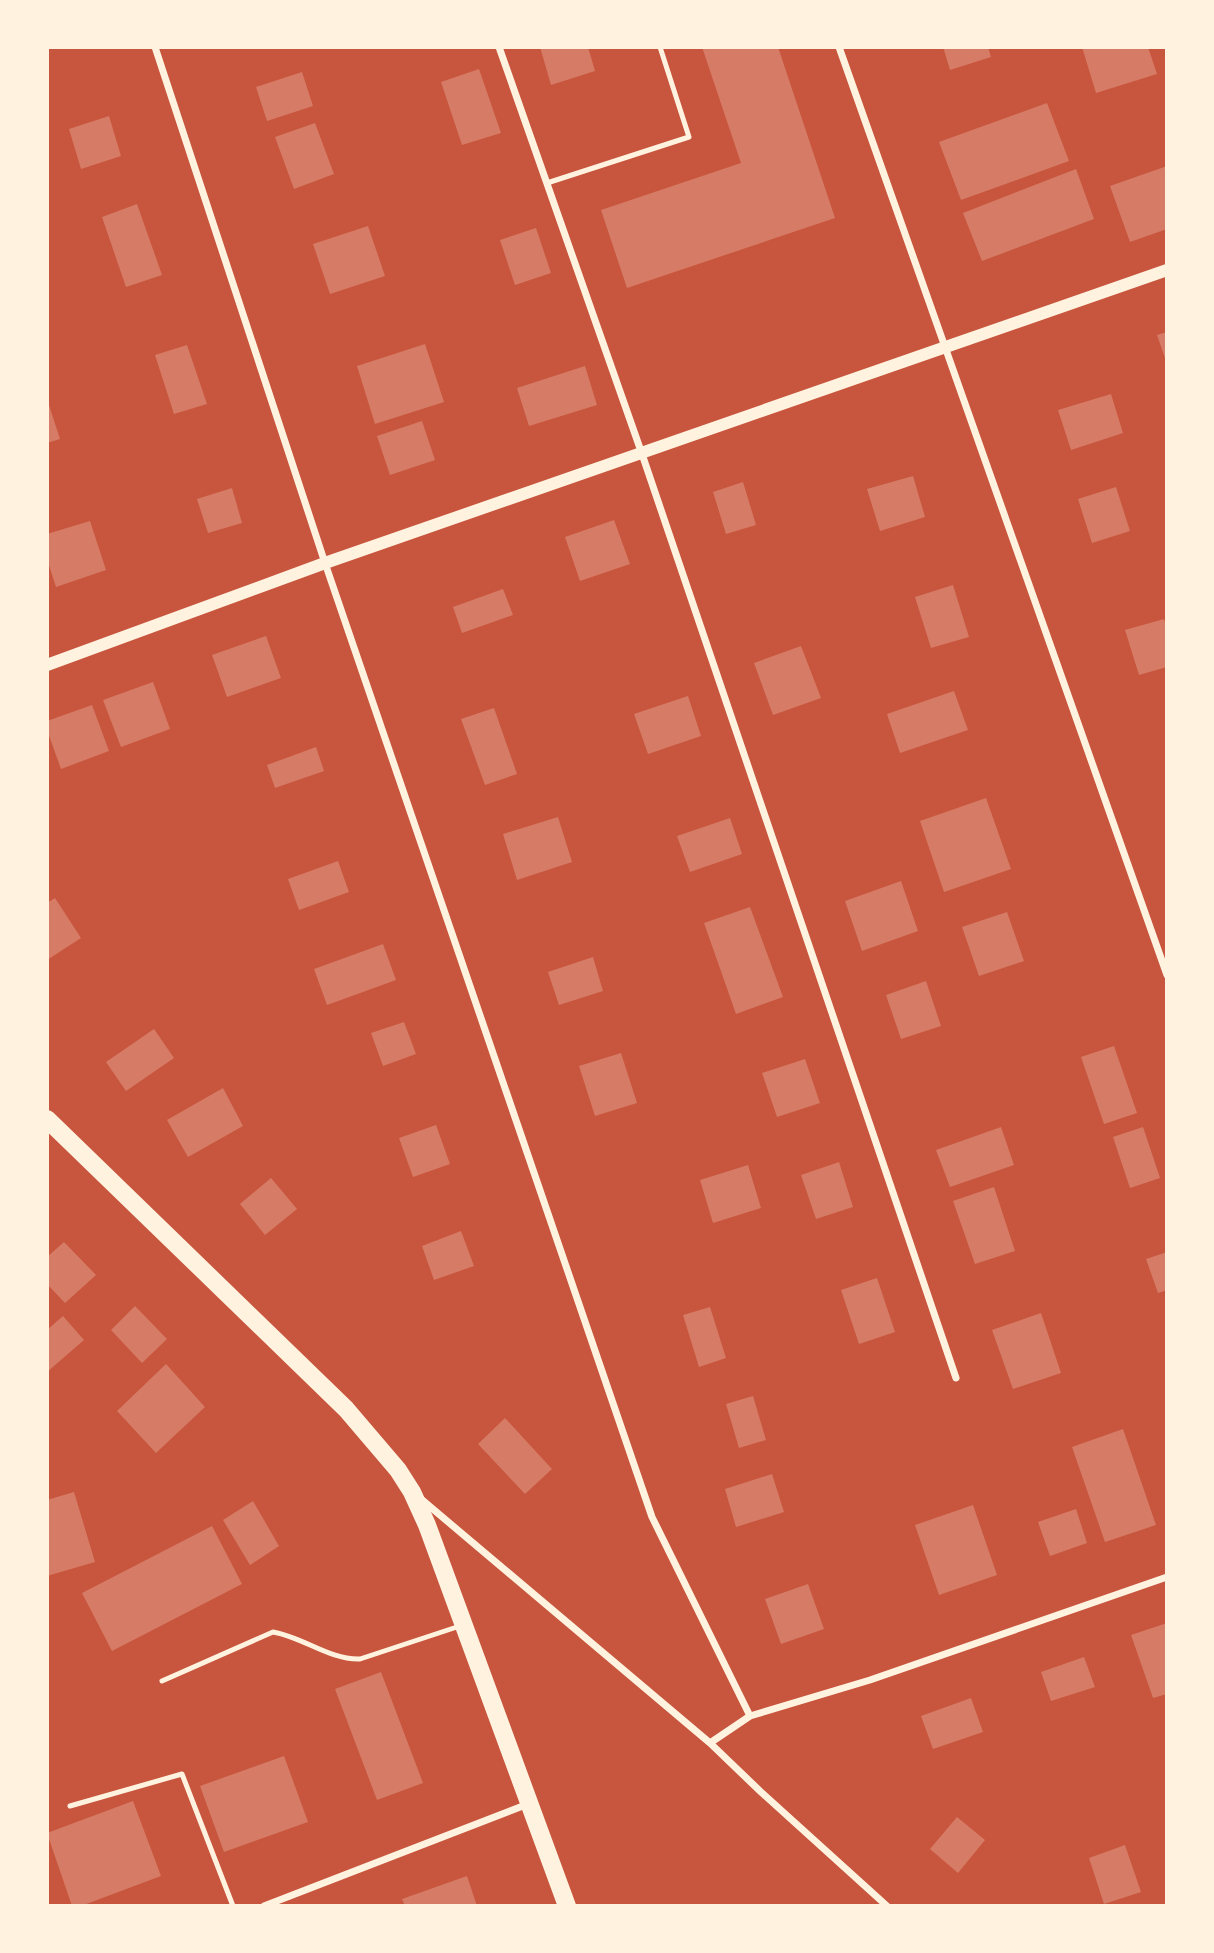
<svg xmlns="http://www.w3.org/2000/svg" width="1214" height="1953" viewBox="0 0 1214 1953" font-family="'DejaVu Sans',sans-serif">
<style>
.building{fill:#d67c66}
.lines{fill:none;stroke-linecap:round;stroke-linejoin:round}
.service{stroke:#fff3e0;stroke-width:5}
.minor{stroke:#fff3e0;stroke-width:7}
.tertiary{stroke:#fff3e0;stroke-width:12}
.primary{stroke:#fff3e0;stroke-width:18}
</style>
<rect width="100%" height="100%" fill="#c8553d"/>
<path class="building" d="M540,47H588L595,71L551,85Z
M702,47H778L835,218L627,288L601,210L741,163Z
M943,47H988L991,57L950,70Z
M1082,47H1148L1157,74L1096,93Z
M479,69L501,133L462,145L441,82Z
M302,72L313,106L267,121L256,87Z
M1047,103L1069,161L961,200L939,142Z
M109,116L121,156L81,169L69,129Z
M315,123L334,174L294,189L275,137Z
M1167,166V229L1130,242L1110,186Z
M1076,169L1094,219L982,261L963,213Z
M137,204L162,275L126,287L102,217Z
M368,226L385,276L330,294L313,244Z
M536,228L551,273L515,285L500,240Z
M1167,332V361H1166L1157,335Z
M425,344L444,402L375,424L357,366Z
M187,345L207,404L174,414L155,355Z
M585,366L597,405L529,426L517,388Z
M1111,394L1123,433L1071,450L1058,410Z
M47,399L60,439L47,443Z
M422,421L435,460L390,475L377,436Z
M913,476L925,517L880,531L867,489Z
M743,482L756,525L726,534L713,492Z
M1116,487L1130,531L1092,543L1078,499Z
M232,488L242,523L208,533L197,499Z
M614,520L630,564L580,581L565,537Z
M90,521L106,570L56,587L47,559V534Z
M953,585L969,637L931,648L915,597Z
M503,589L513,615L462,633L453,607Z
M1164,619L1167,630V667L1139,675L1125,630Z
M266,636L281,678L227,697L212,655Z
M801,646L821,698L773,715L754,663Z
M153,682L170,729L121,747L103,700Z
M954,691L968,730L900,753L887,714Z
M688,696L701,736L648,754L634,714Z
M92,705L109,751L61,769L47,730V721Z
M494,708L517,774L485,785L461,719Z
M316,747L324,771L275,788L267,765Z
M986,798L1011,869L944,892L920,821Z
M558,817L572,862L517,880L503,834Z
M730,818L742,854L690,872L677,836Z
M338,861L349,892L299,910L288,879Z
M901,881L918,931L862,951L845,901Z
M55,898L81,938L47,960V903Z
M750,907L783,997L736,1014L704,923Z
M1007,912L1024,961L979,976L962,927Z
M383,944L396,980L327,1005L314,969Z
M593,957L603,991L559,1005L548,972Z
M926,981L941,1026L901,1039L886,995Z
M404,1022L416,1054L383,1066L371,1033Z
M154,1029L174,1058L126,1091L106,1062Z
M1114,1046L1137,1113L1104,1124L1081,1057Z
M621,1053L637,1103L595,1116L579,1066Z
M805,1059L820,1103L777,1117L762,1073Z
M223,1088L243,1126L188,1157L167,1120Z
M436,1125L450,1164L413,1177L399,1138Z
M1001,1127L1014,1165L950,1187L936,1150Z
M1143,1127L1160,1178L1130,1188L1113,1137Z
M839,1162L853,1207L816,1219L801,1175Z
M748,1165L761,1208L713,1223L700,1180Z
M271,1178L297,1209L265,1235L240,1204Z
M994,1187L1015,1251L975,1264L953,1201Z
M461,1231L474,1266L434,1280L422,1246Z
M64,1242L96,1275L65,1303L47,1284V1257Z
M1167,1252V1290L1158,1293L1146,1259Z
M877,1278L895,1332L859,1344L841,1290Z
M135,1306L167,1339L142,1363L111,1330Z
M710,1307L726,1358L699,1367L683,1315Z
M1041,1313L1061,1373L1013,1389L992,1330Z
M63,1316L84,1340L47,1372V1330Z
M166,1364L205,1407L156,1453L117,1411Z
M753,1396L766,1440L739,1448L726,1404Z
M505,1418L552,1469L525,1494L478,1444Z
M1123,1429L1156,1525L1105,1542L1072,1447Z
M772,1474L784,1512L736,1527L725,1489Z
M74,1492L95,1562L47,1576V1500Z
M253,1501L279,1546L250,1565L223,1520Z
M973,1505L997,1575L939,1595L915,1525Z
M1076,1509L1087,1543L1050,1556L1038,1522Z
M212,1526L242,1584L112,1651L82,1593Z
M808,1584L824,1629L781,1644L765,1599Z
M1167,1623V1694L1153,1698L1131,1635Z
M1084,1657L1095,1687L1051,1701L1041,1672Z
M381,1672L423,1783L377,1800L335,1689Z
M971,1698L983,1732L933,1749L921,1716Z
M284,1756L308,1822L224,1852L200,1786Z
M133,1801L161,1876L81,1906H72L47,1833Z
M957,1817L985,1840L958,1873L930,1849Z
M1125,1845L1141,1892L1104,1904L1089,1858Z
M467,1876L477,1906H405L402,1899Z"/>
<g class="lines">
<path class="service" d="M547,183L689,137L660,47
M162,1681L273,1632C303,1637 329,1660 360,1659L460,1626
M70,1806L182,1774L233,1906"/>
<path class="minor" d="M155,47L325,563L652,1517L750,1716
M499,47L642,454L956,1378
M839,47L1167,975
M421,1499L710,1743L761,1792L887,1906
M710,1743L750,1716L870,1680L1167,1577
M264,1906L528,1804"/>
<path class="tertiary" d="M47,665L325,563L1167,270"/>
<path class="primary" d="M47,1119L346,1409L398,1470L412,1492L427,1525L567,1906"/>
</g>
<rect width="1214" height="1953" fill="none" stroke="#fff3e0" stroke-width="98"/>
</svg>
